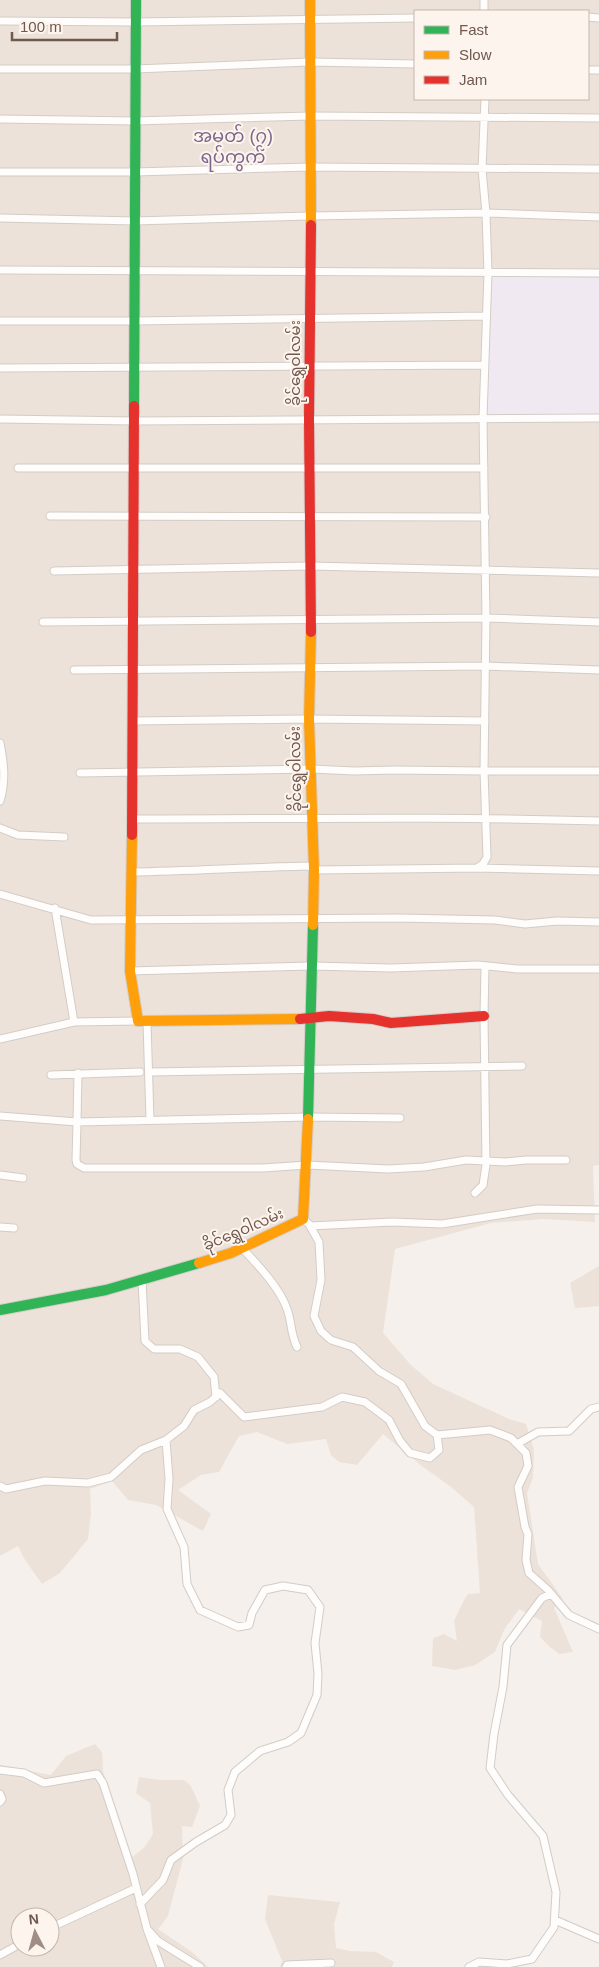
<svg xmlns="http://www.w3.org/2000/svg" width="599" height="1967" viewBox="0 0 599 1967" font-family="Arial,'Noto Sans Myanmar',sans-serif">
<style>
.residential{fill:#ede2d9;fill-rule:evenodd}
.education{fill:#f1e9f1}
.lines{fill:none;stroke-linecap:round;stroke-linejoin:round}
.street-casing{stroke:#d2ccc6;stroke-width:9}
.fast-casing{stroke:#d4cdc8;stroke-width:12}
.slow-casing{stroke:#d4cdc8;stroke-width:12}
.jam-casing{stroke:#d4cdc8;stroke-width:12}
.street{stroke:#fefdfc;stroke-width:7}
.fast{stroke:#30b455;stroke-width:10}
.slow{stroke:#ff9f0a;stroke-width:10}
.jam{stroke:#e5322d;stroke-width:10}
.labels{text-anchor:middle;dominant-baseline:central;stroke-width:4;stroke-linejoin:round;paint-order:stroke}
.street-label{font-size:15px;fill:#70584f;stroke:#fdf5ed}
.quarter-label{font-size:18px;fill:#7c668c;stroke:#fdf5ed}
</style>
<rect width="100%" height="100%" fill="#f5f0eb"/>
<path class="residential" d="M0,0H599V1165L593,1166L595,1222L543,1219L491,1223L395,1249L383,1333L411,1365L433,1384L509,1419L526,1424L534,1450L533,1478L527,1493L538,1564L563,1599L554,1608L573,1652L559,1654L549,1646L540,1637L542,1621L519,1609L504,1630L495,1652L475,1665L455,1670L432,1666L433,1638L444,1634L457,1641L454,1621L463,1602L468,1594L480,1593L474,1507L450,1486L423,1467L383,1434L357,1465L339,1462L331,1455L326,1439L287,1444L257,1432L239,1436L219,1472L201,1475L178,1490L211,1514L203,1531L156,1505L128,1500L112,1481L90,1489L91,1513L88,1539L60,1573L42,1584L25,1560L18,1546L0,1556ZM415,11H588V99H415Z
M599,1266V1306L575,1308L570,1283Z
M95,1744L102,1752L103,1771L132,1857L144,1848L153,1834L150,1803L136,1793L139,1777L160,1780H184L191,1786L200,1806L192,1827L182,1826L183,1859L168,1916L158,1929L192,1952L208,1967H0V1765L51,1775L66,1756ZM20,1917H50V1947H20Z
M268,1895L340,1902L334,1924L336,1948L350,1951L376,1952L394,1962L392,1967H280L282,1961L265,1919Z"/>
<path class="education" d="M491,276L599,278V416L485,415Z"/>
<g class="lines">
<g class="street-casing">
<path id="street" d="M484,0V11
M588,17L599,18
M0,21L135,22L415,18
M0,69H135L309,62L415,64
M588,70H599
M0,119L135,121L310,116L599,118
M0,172H135L309,167L599,169
M0,218L135,221L310,216L486,213L599,217
M0,270L599,273
M0,321H134L485,316
M0,368L484,365
M0,419L134,421L599,418
M18,468H484
M50,516L486,517
M54,571L310,566L599,573
M43,622L486,618L599,622
M74,670L485,666L599,670
M133,721L309,719L485,721
M0,743C4,763 6,781 0,801
M80,773L312,769L354,771L394,770L484,771L486,618L483,418L488,273L486,213L482,169L485,99
M132,819C288,819 443,816 599,821
M0,828L18,835L64,837
M477,868L483,864L487,857L484,771H599
M314,870L477,868L599,871
M132,872C192,871 253,867 313,866
M0,894L91,920L399,918L495,920L525,924L557,921L599,922
M55,908L74,1022
M130,971L312,966L391,968L478,965L517,969H599
M147,1022L150,1120
M0,1039L74,1022L138,1021
M149,1072L522,1066
M78,1073L77,1122L308,1117L400,1118
M51,1075L140,1072
M0,1116L77,1122L76,1160L77,1164L84,1168H263L307,1165L388,1169L424,1167L466,1160L506,1162L526,1160H566
M0,1175L23,1178
M475,1193L483,1185L486,1165L484,1016L485,966
M303,1219L309,1224L319,1242L321,1280L314,1316L321,1331L331,1340L353,1347L379,1371L401,1384L425,1426L437,1435L490,1430L511,1438L526,1453L528,1466L518,1487L525,1527L528,1534L526,1560L529,1573L548,1590L569,1615L599,1629
M310,1226L392,1222L442,1224L537,1209L599,1210
M0,1227L14,1228
M242,1248C257,1264 280,1288 287,1309C292,1322 290,1332 297,1347
M142,1280L145,1341L154,1349H180L198,1357L214,1377L216,1397
M517,1444L538,1432L569,1431L591,1409L599,1407
M0,1486L6,1489L45,1481L88,1483L111,1477L141,1450L166,1440L184,1426L194,1410L210,1402L220,1393L244,1417L322,1407L342,1397L365,1402L389,1420L400,1441L410,1453L430,1458L439,1450L437,1435
M0,1770L24,1773L44,1783L97,1774L103,1783L133,1874L147,1929L161,1967
M0,1794L2,1799L0,1802
M140,1904L163,1880L171,1860L196,1842L225,1825L231,1815L228,1790L235,1772L260,1751L288,1742L301,1733L317,1695L318,1674L315,1643L320,1607L308,1590L283,1586L265,1590L252,1613L249,1625L238,1627L200,1610L187,1584L184,1547L167,1509L169,1479L166,1440
M555,1920L599,1939
M50,1928L136,1888
M149,1931L158,1941L200,1967
M0,1955L20,1944
M286,1967L287,1965L331,1963
M469,1967L479,1962L507,1964L532,1959L554,1927L556,1892L543,1836L508,1795L490,1768L494,1734L503,1687L507,1645L542,1598L551,1594"/>
</g>
<g class="fast-casing">
<path id="fast" d="M134,406L136,0
M308,1119L313,925
M0,1310L106,1290L199,1263"/>
</g>
<g class="slow-casing">
<path id="slow" d="M310,0L311,225
M311,632L309,719L314,870L313,925
M132,835L130,971L138,1021L300,1019
M199,1263L231,1253L303,1219L308,1119"/>
</g>
<g class="jam-casing">
<path id="jam" d="M311,632L309,419L311,225
M132,835L134,406
M300,1019L329,1016L373,1019L391,1023L484,1016"/>
</g>
<use href="#street" class="street"/>
<use href="#fast" class="fast"/>
<use href="#slow" class="slow"/>
<use href="#jam" class="jam"/>
</g>
<g class="labels">
<g class="street-label">
<text transform="translate(294 363) rotate(-90)">ခိုင်ရွှေဝါလမ်း</text>
<text transform="translate(295 769) rotate(-91)">ခိုင်ရွှေဝါလမ်း</text>
<text transform="translate(243 1229) rotate(-23)">ခိုင်ရွှေဝါလမ်း</text>
</g>
<g class="quarter-label">
<text x="233" y="136">အမှတ် (၇)<tspan x="233" dy="21">ရပ်ကွက်</tspan></text>
</g>
</g>
<rect x="414" y="10" width="175" height="90" fill="#fdf5ed" stroke="#c5b6ae"/>
<rect x="424" y="26" width="25" height="8" fill="#30b455" stroke="#c5b6ae"/>
<text x="459" y="35" font-size="15" fill="#70584f">Fast</text>
<rect x="424" y="51" width="25" height="8" fill="#ff9f0a" stroke="#c5b6ae"/>
<text x="459" y="60" font-size="15" fill="#70584f">Slow</text>
<rect x="424" y="76" width="25" height="8" fill="#e5322d" stroke="#c5b6ae"/>
<text x="459" y="85" font-size="15" fill="#70584f">Jam</text>
<g transform="translate(35 1932) rotate(354)"><circle r="24" fill="#fdf5ed" stroke="#c5b6ae"/>
<path d="M0-4L9 19L0 12L-9 19Z" fill="#9f8d86"/>
<text y="-8" font-size="14" font-weight="bold" text-anchor="middle" fill="#70584f">N</text>
</g>
<path d="M12 32v8h105v-8" fill="none" stroke="#70584f" stroke-width="2.5"/>
<text x="20" y="32" font-size="15" fill="#70584f" stroke="#fdf5ed" stroke-width="4" paint-order="stroke">100 m</text>
</svg>
